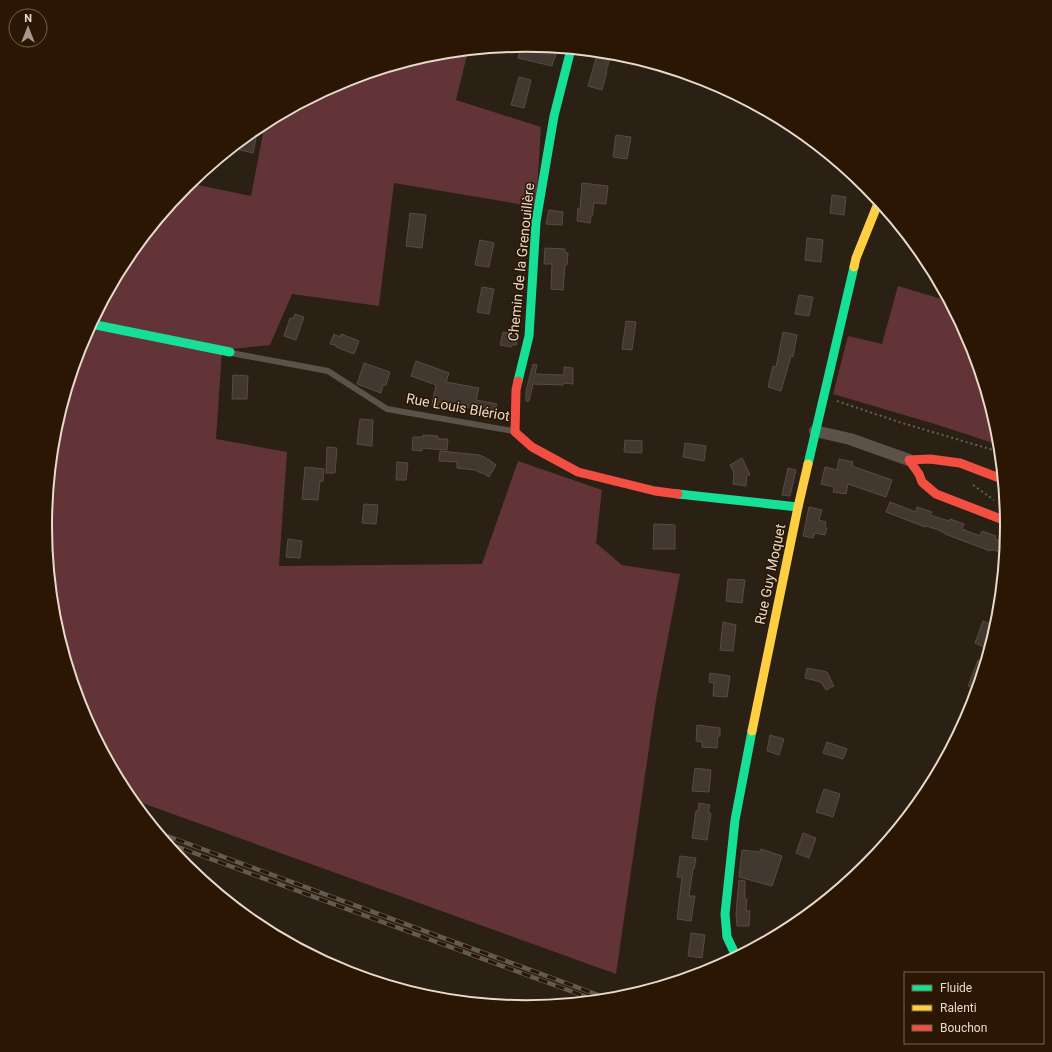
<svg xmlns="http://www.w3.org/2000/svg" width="1052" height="1052" viewBox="0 0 1052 1052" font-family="Roboto,sans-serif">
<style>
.green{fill:#623337}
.building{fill:#42382f;stroke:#584b44}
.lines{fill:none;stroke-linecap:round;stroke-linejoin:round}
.path{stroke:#686058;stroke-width:2;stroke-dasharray:2 3;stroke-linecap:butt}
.lane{stroke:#5b534a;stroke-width:6}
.street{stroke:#5b534a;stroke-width:12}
.fast{stroke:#16e098;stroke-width:9}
.slow{stroke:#ffcf43;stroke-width:9}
.jam{stroke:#f24e42;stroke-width:9}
.rail-casing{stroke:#635b51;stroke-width:4.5}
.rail{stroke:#2a1602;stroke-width:3;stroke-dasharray:9;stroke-linecap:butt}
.labels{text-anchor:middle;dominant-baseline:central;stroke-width:3;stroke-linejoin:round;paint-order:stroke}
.street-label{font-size:14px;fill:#e7d9cc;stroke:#2a1602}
.rim{fill:none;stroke:#e7d9cc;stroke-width:2}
</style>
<rect width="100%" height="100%" fill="#2b2014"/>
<path class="green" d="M468,51L456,100L541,127L536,207L394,183L379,306L292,294L270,345L222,350L216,439L287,452L279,566L482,564L518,461L602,490L596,543L622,565L680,574L656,700L616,974L131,799L126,793L82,710L54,620L45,526L54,432L82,342L126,259L186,186L189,183L251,196L265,123L342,82L432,54Z
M898,286L948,301L970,342L998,432L999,445L938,425L833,394L848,336L882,344Z"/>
<path class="building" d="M521,45H526L558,48L555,58H554L552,66L518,58Z
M598,52L612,53L606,71L607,72L602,90L588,86Z
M519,77L531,80L524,108L511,105Z
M616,135L631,137L627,159L613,157Z
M246,136L256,138L253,153L232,148Z
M582,183L608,186L606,204L594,203L592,216H591L590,223L577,221L578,208L580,209Z
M832,195L846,197L844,215L830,213Z
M549,210L563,212L562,225L546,224Z
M410,213L426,215L422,248L406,246Z
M807,238L823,240L821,262L805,260Z
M480,240L494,243L489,267L475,265Z
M545,248L565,249V252L568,253L567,265H565L563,290L551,289L552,264H544Z
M482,287L494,289L489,314L477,312Z
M799,295L813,297L809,316L795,314Z
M295,314L304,317L296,340L284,336L290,318L293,319Z
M626,321L636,322L632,350L622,349Z
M503,332L519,335L516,345H512L511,347L500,345Z
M783,332L797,335L793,357L791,356L781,391L768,387L773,366L776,367Z
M334,334L340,337L341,334L359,341L354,354L336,347V345L330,344Z
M416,361L449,373L446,382L479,388L476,400L497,404L493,414L480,412V410L439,402L437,406L432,405L436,385L411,376Z
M364,363L390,372L386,385H383L381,393L357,384Z
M533,364L537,365L535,374L564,375V367L573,368V384L563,383V385L533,384L529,401H526V391Z
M233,375L248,376L247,399H232Z
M360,419L373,420L372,446L357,444Z
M423,435L438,436V439H448L447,450L422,448V451L412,450L413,437H423Z
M625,440L642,441V453L624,452Z
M685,443L706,446L704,461L683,457Z
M327,447L337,448L335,473H326Z
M440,451L480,455L491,461L496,465L489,477L483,473V474L475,470L457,468V462L439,461Z
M742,458L750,475H747L746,486L733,484L734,473L730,465Z
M839,459L853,462L852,466L892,480L886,497L848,484L846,494L833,492L834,487L821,484L825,467L837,470Z
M397,462L408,463L406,480H396Z
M305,467L324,469L323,481H320L318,500L302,499Z
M788,468L796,470L790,496L782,495Z
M890,502L913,511L916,512L917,507L932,512L930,515L949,521L950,519L964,524L962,529L980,536L982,531L996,536L995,539L998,540V541L1005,544L1004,554L994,550H990V551L945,534V533L936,529L926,526L925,527L886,512Z
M364,504L378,505L376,524L362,523Z
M809,507L822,510L819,520L826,522L825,526L827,528L825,535L815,533L813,538L803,536Z
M654,524L675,525V549H653Z
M288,539L302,541L300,558L286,557Z
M728,579L745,580L742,603L726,601Z
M983,621L996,626L988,649L975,643Z
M723,622L736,625L733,651L720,650Z
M978,660L985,662L977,689L968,686Z
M807,668L827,672L834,686L826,690L821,682L805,678Z
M710,673L730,676L727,697L713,696L714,683L709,682Z
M697,725L720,728V736H718L717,748L702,747V742L696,741Z
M770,735L784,739L779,755L767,751Z
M827,742L847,749L843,759L823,753Z
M695,768L711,770L709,792L692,791Z
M824,789L840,794L833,817L816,812Z
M699,803L710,805L708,813H711L707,840L692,838L696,811H698Z
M803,833L816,838L809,858L796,853Z
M761,849L782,856L772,886L739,877L742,850L760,852Z
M680,856L696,858L694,869H693L689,896H695L691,921L677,919L682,877H677Z
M739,880L745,881V899H747L746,911H750L749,926H737L736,914Z
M691,933L705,935L702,958L688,956Z"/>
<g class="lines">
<path class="path" d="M837,401L902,423L1000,452
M973,485L994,500
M210,886L215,890"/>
<path class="lane" d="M231,353L328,371L387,409L513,431"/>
<path class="street" d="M815,431L850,439L909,460"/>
<path class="fast" d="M91,324L230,352
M518,381L529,336L536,222L554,116L571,49
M808,464L854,267
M678,494L798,507
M736,956L727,937L725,914L735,820L752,731"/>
<path class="slow" d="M854,267L856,258L879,201
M752,731L798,507L808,464"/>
<path class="jam" d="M518,381L516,390L515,432L532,447L578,472L655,491L678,494
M1002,479L960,463L930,459L909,460L919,474L922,482L936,494L1006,521"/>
<g class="rail-casing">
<path id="rail" d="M159,833L609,999
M167,843L595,1000"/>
</g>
<use href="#rail" class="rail"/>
</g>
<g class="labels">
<g class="street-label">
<text transform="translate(521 262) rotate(-84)">Chemin de la Grenouillère</text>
<text transform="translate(458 407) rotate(10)">Rue Louis Blériot</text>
<text transform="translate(770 574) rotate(-78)">Rue Guy Moquet</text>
</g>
</g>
<path d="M0 0H1052V1052H0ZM52 526a474 474 0 1 1 948 0a474 474 0 1 1-948 0Z" fill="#2a1602" fill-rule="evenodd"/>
<path class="rim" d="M52 526a474 474 0 1 1 948 0a474 474 0 1 1-948 0Z"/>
<rect x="904" y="972" width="140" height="72" fill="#2a1602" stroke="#766453"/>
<rect x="912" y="985" width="20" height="6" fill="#16e098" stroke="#766453"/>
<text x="940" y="992" font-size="12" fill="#e7d9cc">Fluide</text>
<rect x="912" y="1005" width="20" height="6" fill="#ffcf43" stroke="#766453"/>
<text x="940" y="1012" font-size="12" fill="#e7d9cc">Ralenti</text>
<rect x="912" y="1025" width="20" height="6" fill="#f24e42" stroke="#766453"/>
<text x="940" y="1032" font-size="12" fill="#e7d9cc">Bouchon</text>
<g transform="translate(28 28)"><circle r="19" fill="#2a1602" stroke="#766453"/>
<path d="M0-3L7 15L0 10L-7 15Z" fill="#a5988c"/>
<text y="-6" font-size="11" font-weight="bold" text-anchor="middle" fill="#e7d9cc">N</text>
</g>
</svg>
